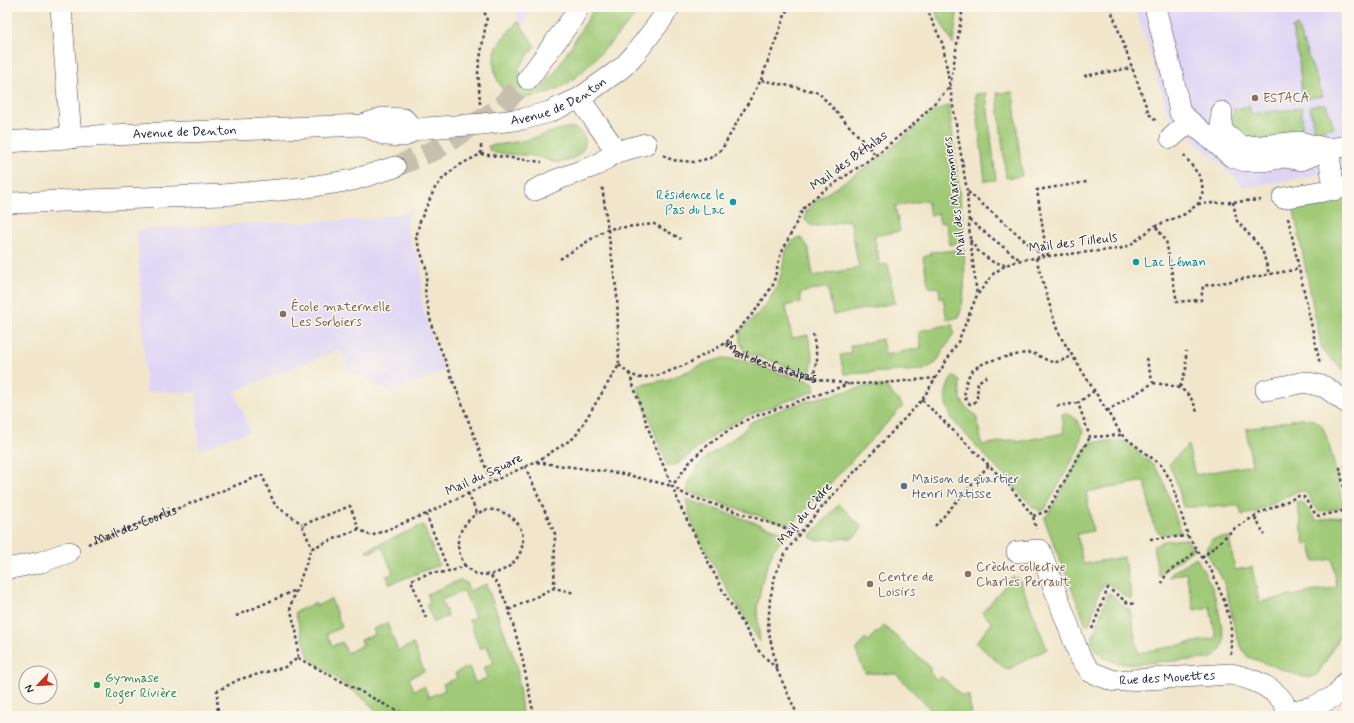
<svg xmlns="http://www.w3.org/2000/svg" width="1354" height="723" viewBox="0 0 1354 723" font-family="Mynerve,sans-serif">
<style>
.built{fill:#ded5f5}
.green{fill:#a0ca77;stroke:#617659}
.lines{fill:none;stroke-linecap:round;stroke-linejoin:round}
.minor-tunnel{stroke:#c8bfae;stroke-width:21;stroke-dasharray:21 10;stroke-linecap:butt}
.minor-casing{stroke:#413f51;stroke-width:22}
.path{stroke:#413f51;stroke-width:2.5;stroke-dasharray:3 3;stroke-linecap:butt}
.minor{stroke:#fff;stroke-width:21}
.education-dot{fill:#8d6e63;stroke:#fbf7ec;stroke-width:1.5}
.culture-dot{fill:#0f9aa8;stroke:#fbf7ec;stroke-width:1.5}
.service-dot{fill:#5c6f8a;stroke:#fbf7ec;stroke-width:1.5}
.leisure-dot{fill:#2e9e5b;stroke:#fbf7ec;stroke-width:1.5}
.labels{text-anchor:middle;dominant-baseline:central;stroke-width:3;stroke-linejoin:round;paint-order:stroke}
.education-label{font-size:13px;fill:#785e54;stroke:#fbf7ec;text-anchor:start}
.street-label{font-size:13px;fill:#22223b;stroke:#fbf7ec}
.culture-label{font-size:13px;fill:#0d838f;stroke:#fbf7ec;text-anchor:end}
.service-label{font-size:13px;fill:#4e5e75;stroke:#fbf7ec;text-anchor:start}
.leisure-label{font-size:13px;fill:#27864d;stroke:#fbf7ec;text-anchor:start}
</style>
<rect width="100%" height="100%" fill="#fbf7ec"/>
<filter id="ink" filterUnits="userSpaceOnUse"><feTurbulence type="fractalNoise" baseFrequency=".025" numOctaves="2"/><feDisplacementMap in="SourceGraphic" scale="8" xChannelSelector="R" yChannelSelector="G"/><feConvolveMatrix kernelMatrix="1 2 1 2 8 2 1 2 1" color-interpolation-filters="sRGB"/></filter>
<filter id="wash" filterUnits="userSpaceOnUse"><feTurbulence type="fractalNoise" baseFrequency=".012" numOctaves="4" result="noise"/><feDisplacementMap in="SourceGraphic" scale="16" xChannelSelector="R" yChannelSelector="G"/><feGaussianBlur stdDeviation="0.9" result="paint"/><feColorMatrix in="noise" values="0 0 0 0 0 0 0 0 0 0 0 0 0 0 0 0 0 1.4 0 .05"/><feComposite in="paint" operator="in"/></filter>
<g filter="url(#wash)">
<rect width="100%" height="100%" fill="#f1e6cb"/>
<path class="built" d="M512,7H532L523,25Z
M1134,7H1347V170L1253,186H1243L1172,119L1166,109L1147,42Z
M412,211L406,222L412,246L420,260L422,280L421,298L429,331L444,371L391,392L349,371L340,349L235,391L250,431L199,449L196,393L146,391L137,230L235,224L367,220Z"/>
<path class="green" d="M595,7H642C629,24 614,39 599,55C586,68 574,81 557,89C549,93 524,100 516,98C498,93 491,69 495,53C498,41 510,30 518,21L535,46L518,69L539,91L556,71Z
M933,7H958L953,44Z
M1297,26L1323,96L1302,99L1299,59L1292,28Z
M1013,92L1022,176L1006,178L997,93Z
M986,93L996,180L985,181L975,94Z
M1326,104L1334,127L1314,132L1310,106Z
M949,105L965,241L950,245L946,222L940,223L938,213L930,215L927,200L895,206L900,231L874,236L880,265L888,264L895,303L833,315L828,287L800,293L801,302L786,306L792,338L808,335L813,359L810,374L747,353C742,347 737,340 741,331C743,327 749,323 752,320C761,310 770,300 776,288C783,275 783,255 790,244C792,241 797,239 800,237L808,246L813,276L859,268L850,220L817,226L810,225L805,220L806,212L817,200L884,155L931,113Z
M1249,106L1251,114L1302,108V134L1257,143L1233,130L1229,116L1234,115V109Z
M570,127C597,134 584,158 563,162C554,164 547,159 539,157C525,154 509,155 495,153L490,151L488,146C504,144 519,142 534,138C546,134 558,129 570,127Z
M1347,196V373L1322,351L1293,205Z
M964,248C965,273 966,293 959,317L947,320L943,298H940L939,289L937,287L930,288L928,284L923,257L931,255L930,252L949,251Z
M952,324L954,333L936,363L924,370L844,374L840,355L851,353L850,346L882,339L885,355L921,348L919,331Z
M724,358L745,361L775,372L813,382L815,391L746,416L717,433L678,464L668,467L637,386L669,379L686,372L706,363Z
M953,376L960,381C959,399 961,405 976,415L982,445L1016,439L1017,442L1064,433L1062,414C1075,413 1077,421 1083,431L1077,452L1045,509L1040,511L1033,507L954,422C944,405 942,393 953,376Z
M868,386H885L903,406L790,526L687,492L691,476L704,459L741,433L751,422L785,408L815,399Z
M1301,418C1310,419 1315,419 1321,425C1328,432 1341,494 1344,507L1319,512L1305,491H1298L1254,513L1242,515L1239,506L1183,507L1177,483L1169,464L1188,445L1195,475L1252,465L1246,429Z
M1126,441L1154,466L1162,477L1181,533L1164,534L1158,532L1153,524L1145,481L1086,492L1093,531L1077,534L1083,564L1124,557L1132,599C1121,598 1116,582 1104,584L1100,590L1089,625H1086L1045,521V517L1050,511L1084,450L1091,442Z
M686,499L788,534L773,550L763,578L757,608L760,642C744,617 729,592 714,566C702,543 690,525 686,499Z
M1302,502L1317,521L1347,515V624L1318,674L1311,677H1303L1248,657C1232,637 1233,611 1225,586C1222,575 1211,562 1206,551L1212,539L1229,537L1235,570L1252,567L1259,602L1337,587L1332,559L1314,562L1310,544L1305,545L1297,503Z
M839,504L863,528L853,538L815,540L811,538L810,536Z
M423,525L439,565L390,584L386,576L393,573L382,547L368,553L366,550Z
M1187,539L1193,550L1161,573L1159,577L1153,547L1164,541Z
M1196,557L1212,587L1218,607L1224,639L1222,647L1217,654L1210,659C1191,660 1172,661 1154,662C1145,663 1135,665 1126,664C1112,663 1091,655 1092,639L1108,594H1111L1126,608L1130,609L1138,653L1216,638L1210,607L1194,610L1186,573L1169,577L1173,572Z
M1012,577L1019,578L1047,649L1007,670L976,643L992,623L982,613Z
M460,580L466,583L469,591L486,584L517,666L522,716H381L365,700L309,658L295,612L315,603L316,606L331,599L342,627L327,634L332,646L342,642L347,653L363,645L361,640L375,634L373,629L387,623L398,651L413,644L424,671L409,678L414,690L424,686L429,697L445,690L443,684L457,678L455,673L469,667L475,683L487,678L483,668L494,663L487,646L480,649L469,620L475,617L464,591L441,600L448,616L434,622L426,604L430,602L427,594Z
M884,626L930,667V673L936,679L942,677L962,696L969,695L971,716H937L896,674L865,673L856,651L865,638L869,641L877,631L878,632Z"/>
</g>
<g filter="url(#ink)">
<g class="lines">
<path class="minor-tunnel" d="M395,167L437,149L498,109L528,79"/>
<g class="minor-casing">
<g id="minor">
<path d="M61,7L71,138"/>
<path d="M1155,7L1173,77L1180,113L1231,156L1245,161H1263L1285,157L1301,160L1328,149L1347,146"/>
<path d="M528,79L572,19L579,7"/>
<path d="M580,98C591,117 605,133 616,152"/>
<path d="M1222,112L1221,127L1226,135L1242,147L1261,146L1299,142L1328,149"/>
<path id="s3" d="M363,125L385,135L404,136L414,130L427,128L482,124L523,119L549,112L580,98L623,67L635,54L662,19L669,7"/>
<path d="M1171,138L1189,122"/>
<path id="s4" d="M7,142L110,135L363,125L383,118L404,119L414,130"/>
<path d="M1328,149L1334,190"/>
<path d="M535,190L556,180L597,165L616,152L646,144"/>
<path d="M1283,198L1347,187"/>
<path d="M11,203L222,195L302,188L353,180L395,167"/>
<path d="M1266,390L1305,382L1325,387L1347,403"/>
<path id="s5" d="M1017,552L1040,550L1080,657L1091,672L1114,681L1231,674C1249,678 1268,684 1281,699C1284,702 1286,708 1288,712L1287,716"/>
<path d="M7,569L41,562L69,552"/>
<path d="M1288,712L1313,707L1337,695L1347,681"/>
</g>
</g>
<g class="path">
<path d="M770,7L777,10L788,8"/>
<path d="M1110,7L1149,114L1157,122"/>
<path d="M1084,76L1132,68"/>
<path d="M761,80L788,7"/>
<path d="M480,104L478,71L487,17L481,7"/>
<path d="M481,145V154L469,160L458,166L444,177L435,188L420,221L416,238L427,271L425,294L432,327L463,406L491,482"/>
<path d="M481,154L542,162"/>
<path d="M663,155L672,160L694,162L710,158L722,149L761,80L818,92L876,155"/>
<path d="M968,192L1043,256"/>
<path d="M1233,202L1237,221L1262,249L1269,274"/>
<path d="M1198,204L1262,200"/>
<path d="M1288,218L1320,364"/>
<path d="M969,220L1020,260"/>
<path d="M1156,227L1166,240L1177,302L1201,300L1203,286L1299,269"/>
<path d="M970,240L979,252L993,262L1006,265"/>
<path d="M1048,256L1045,244L1037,190L1087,182"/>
<path d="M1036,258L1056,327L1062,339L1122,435L1162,466L1172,483L1188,536L1212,572L1225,603L1231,625V654"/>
<path d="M560,259L607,229L654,224L681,239"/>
<path d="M978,294L994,273L1006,265L1021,260L1048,256L1119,249L1130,245L1155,226L1185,214L1198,204L1203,191L1201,178L1184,155"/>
<path d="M813,334L817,359L813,378"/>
<path id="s1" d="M726,343L738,353L769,365L813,378L849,384L884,383L936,378"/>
<path d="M1146,358L1153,383"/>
<path d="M619,365L628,373L639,378L660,375L685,365L726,343L755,311L773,285L780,256L803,209L815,197L876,155L915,123L950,87L963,7"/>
<path d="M629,373L651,436L672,486L686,495L800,533"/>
<path d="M987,376L978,382L977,399L974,403L970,404C963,399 964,391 966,384C970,363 993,360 1010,356C1016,355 1023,353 1029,353C1039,353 1045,362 1055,362C1060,362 1067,358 1072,356"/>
<path d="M1180,387L1186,369V351"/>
<path d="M1094,391L1078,403L1090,437L1122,435"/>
<path d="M922,400L1008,484L1033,516L1036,529"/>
<path d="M1057,406L1078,403"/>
<path d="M1107,411L1153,383C1176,386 1189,386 1197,412"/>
<path d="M536,462L575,437L619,365L617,295L602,186"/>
<path d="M525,466L555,534L554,588"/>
<path d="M1347,466L1340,468L1347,505"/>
<path d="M468,493L477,513C481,512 485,510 489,510C494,509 499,511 504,513C530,524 528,556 505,569C500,572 495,573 490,575"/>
<path d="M426,514L449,572"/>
<path d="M1033,516L1047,511L1090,437"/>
<path d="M1255,518L1265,535"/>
<path d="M935,526L989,465"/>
<path d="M359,529L312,548L302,525L350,506L359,529L371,536L426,514L491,482L535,462L624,474L672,486"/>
<path d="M1150,539L1188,536"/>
<path id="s2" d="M88,544L262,475L275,505L302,524"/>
<path d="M1202,558L1235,528L1260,513L1299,496L1304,497L1316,515L1320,516L1347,510"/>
<path d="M465,566C453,543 456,530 477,513"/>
<path d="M1162,584C1165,571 1175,568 1184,561C1189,558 1193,554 1197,550"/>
<path d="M509,610L554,588L575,593"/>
<path d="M236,616L296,590"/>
<path d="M426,618L411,580L430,573L449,572L465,566L476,574L490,575L498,584L509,610L522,657L534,716"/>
<path d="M1092,629L1108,588L1128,603L1134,604"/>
<path d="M298,658L395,710L409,716"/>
<path d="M777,669L759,651L723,591L682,510L672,486L689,463L704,448L726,432L750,418L849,384"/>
<path d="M218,716L217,691L240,679L285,667L298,658L297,635L290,607L312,548"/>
<path d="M798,716L777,670L768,628L770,599L776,572L786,552L800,533L831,497L922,400L958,342L977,295L970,239L967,191L943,45L926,7"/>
</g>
<use href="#minor" class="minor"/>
</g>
</g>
<g class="education-dot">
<circle cx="1255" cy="98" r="4"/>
<circle cx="283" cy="314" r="4"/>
<circle cx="968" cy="574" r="4"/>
<circle cx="870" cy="584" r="4"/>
</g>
<g class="culture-dot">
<circle cx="733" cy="202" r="4"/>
<circle cx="1136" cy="262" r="4"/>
</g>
<circle class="service-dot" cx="904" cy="486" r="4"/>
<circle class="leisure-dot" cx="97" cy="685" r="4"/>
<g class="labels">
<g class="education-label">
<text x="1263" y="98">ESTACA</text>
<text x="291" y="307">École maternelle<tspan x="291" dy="15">Les Sorbiers</tspan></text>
<text x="976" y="567">Crèche collective<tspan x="976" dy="15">Charles Perrault</tspan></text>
<text x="878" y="577">Centre de<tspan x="878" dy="15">Loisirs</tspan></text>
</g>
<g class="street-label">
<text stroke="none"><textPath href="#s3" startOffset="204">Avenue de Denton</textPath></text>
<text stroke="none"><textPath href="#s4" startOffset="178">Avenue de Denton</textPath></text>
<text transform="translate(849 161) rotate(-36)">Mail des Bétulas</text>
<text transform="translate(955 196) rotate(-97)">Mail des Marronniers</text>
<text transform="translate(1073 243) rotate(-7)">Mail des Tilleuls</text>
<text stroke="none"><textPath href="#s1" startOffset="50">Mail des Catalpas</textPath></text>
<text transform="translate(484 475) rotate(-25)">Mail du Square</text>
<text transform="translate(805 514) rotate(-50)">Mail du Cèdre</text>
<text stroke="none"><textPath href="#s2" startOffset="51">Mail des Courlis</textPath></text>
<text stroke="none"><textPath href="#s5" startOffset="234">Rue des Mouettes</textPath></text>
</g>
<g class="culture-label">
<text x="725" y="195">Résidence le<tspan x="725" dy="15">Pas du Lac</tspan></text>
<text x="1144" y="262" text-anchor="start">Lac Léman</text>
</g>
<g class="service-label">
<text x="912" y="479">Maison de quartier<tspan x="912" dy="15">Henri Matisse</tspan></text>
</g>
<g class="leisure-label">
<text x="105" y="678">Gymnase<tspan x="105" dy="15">Roger Rivière</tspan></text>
</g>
</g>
<rect width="1354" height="723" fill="none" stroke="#fbf7ec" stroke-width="24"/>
<g transform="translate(38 685) rotate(245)"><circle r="19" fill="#fbf7ec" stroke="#a4a2a5"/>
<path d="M0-3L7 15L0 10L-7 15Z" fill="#c8321e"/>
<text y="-6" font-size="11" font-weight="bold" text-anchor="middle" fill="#22223b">N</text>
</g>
</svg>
